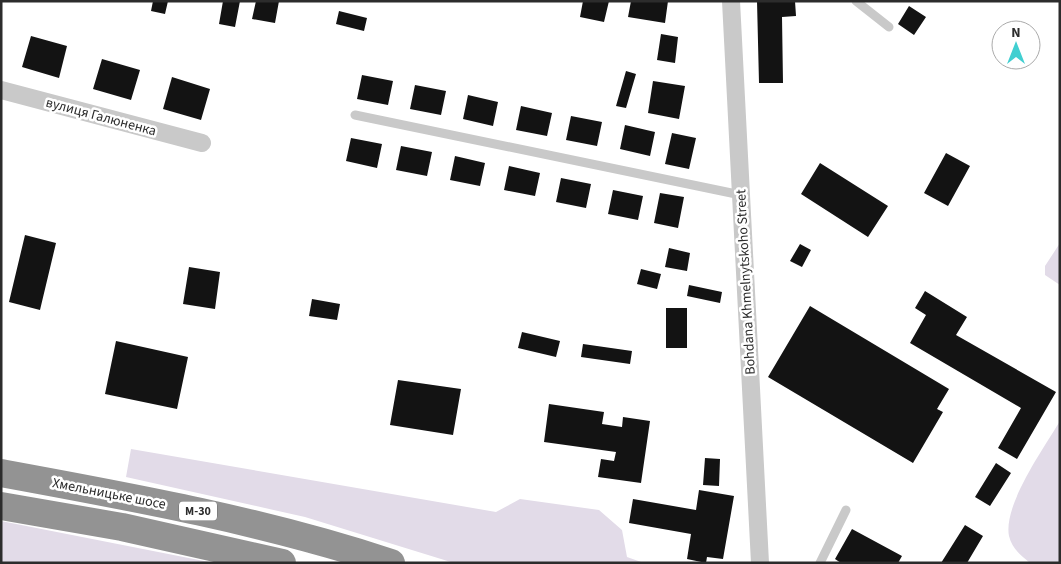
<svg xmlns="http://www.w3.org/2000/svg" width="1061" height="564" viewBox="0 0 1061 564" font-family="'Source Sans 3',sans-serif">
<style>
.green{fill:#e2dbe8}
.building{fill:#131313}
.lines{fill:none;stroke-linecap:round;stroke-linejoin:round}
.lane{stroke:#c9c9c9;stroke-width:9}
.street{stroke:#c9c9c9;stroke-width:18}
.highway{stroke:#939393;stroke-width:28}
.labels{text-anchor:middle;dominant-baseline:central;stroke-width:5;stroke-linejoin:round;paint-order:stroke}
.shield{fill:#fff;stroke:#6b6b6b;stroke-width:1}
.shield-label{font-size:12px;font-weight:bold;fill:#2c2c2c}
.street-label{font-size:14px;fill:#2c2c2c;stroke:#fff}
</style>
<rect width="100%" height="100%" fill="#fff"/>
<path class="green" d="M1060,243V285L1045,275V266Z
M1060,421V563H1030C1021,555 1012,549 1009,536C1003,505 1044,448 1060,421Z
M131,449L496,512L520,499L599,510L622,530L627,557L644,563H454L305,517L126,477Z
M1,521L214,563H1Z"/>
<path class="building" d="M153,1H168L165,14L151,11Z
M223,1H240L235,27L219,24Z
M256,1H279L275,23L252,19Z
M583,1H609L604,22L580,17Z
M631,1H668L665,23L628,17Z
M757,1H795L796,16L782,17L783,83H759Z
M909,6L926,17L914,35L898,24Z
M339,11L367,18L364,31L336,24Z
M661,34L678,37L675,63L657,60Z
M31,36L67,46L59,78L22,67Z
M102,59L140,70L131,100L93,89Z
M626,71L636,74L626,108L616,106Z
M362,75L393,81L388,105L357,99Z
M172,77L210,89L201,120L163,109Z
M653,81L685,86L679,119L648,113Z
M415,85L446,91L441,115L410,109Z
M468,95L498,102L493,126L463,119Z
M521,106L552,113L547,136L516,130Z
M571,116L602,122L597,146L566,140Z
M625,125L655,132L650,156L620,149Z
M672,133L696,138L689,169L665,164Z
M351,138L382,144L377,168L346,161Z
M401,146L432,152L427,176L396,170Z
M946,153L970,166L948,206L924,193Z
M455,156L485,163L480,186L450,180Z
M820,163L888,206L868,237L801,194Z
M509,166L540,173L535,196L504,190Z
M561,178L591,184L586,208L556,202Z
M613,190L643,196L638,220L608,214Z
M660,193L684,197L678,228L654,223Z
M25,235L56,243L40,310L9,302Z
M800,244L811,250L802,267L790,261Z
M669,248L690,253L687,271L665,267Z
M189,267L220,272L215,309L183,304Z
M641,269L661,274L657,289L637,284Z
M689,285L722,292L720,303L687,296Z
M925,291L967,317L956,335L1056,392L1017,459L998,448L1021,408L910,343L926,315L915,308Z
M312,299L340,304L337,320L309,316Z
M810,306L949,389L937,409L943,412L913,463L768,377Z
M666,308H687V348H666Z
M522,332L560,341L556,357L518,348Z
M116,341L188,357L177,409L105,394Z
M583,344L632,351L630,364L581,357Z
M398,380L461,389L453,435L390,425Z
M549,404L604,412L602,424L622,427L623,417L650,421L641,483L598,477L601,459L614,461L616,452L544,442Z
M705,458L720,459L719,486L703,485Z
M996,463L1011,473L990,506L975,497Z
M699,490L734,496L723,559L707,557L706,563L687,559L691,534L629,523L633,499L696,510Z
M965,525L983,536L967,563H941Z
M852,529L902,556L898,563H841L835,559Z"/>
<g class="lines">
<path class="lane" d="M856,1L889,27
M355,115L741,195
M820,563L846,510"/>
<path class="street" d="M731,1L760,563
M1,90L202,143"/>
<path class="highway" d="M1,473C132,497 264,521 391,563
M1,506L122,527L282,563"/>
</g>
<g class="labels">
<rect class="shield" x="179" y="501.5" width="38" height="19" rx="4"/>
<g class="shield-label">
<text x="198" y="511">М-30</text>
</g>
<g class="street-label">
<text transform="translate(101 117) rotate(15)">вулиця Галюненка</text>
<text transform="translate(746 282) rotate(-93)">Bohdana Khmelnytskoho Street</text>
<text transform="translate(109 494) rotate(11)">Хмельницьке шосе</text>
</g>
</g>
<rect width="1061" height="564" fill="none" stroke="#2c2c2c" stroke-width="5"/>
<g transform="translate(1016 45)"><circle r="24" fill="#ffffff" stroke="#ababab"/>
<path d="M0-4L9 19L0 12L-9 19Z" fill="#41cfd1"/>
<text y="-8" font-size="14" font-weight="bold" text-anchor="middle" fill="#2c2c2c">N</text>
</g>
</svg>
